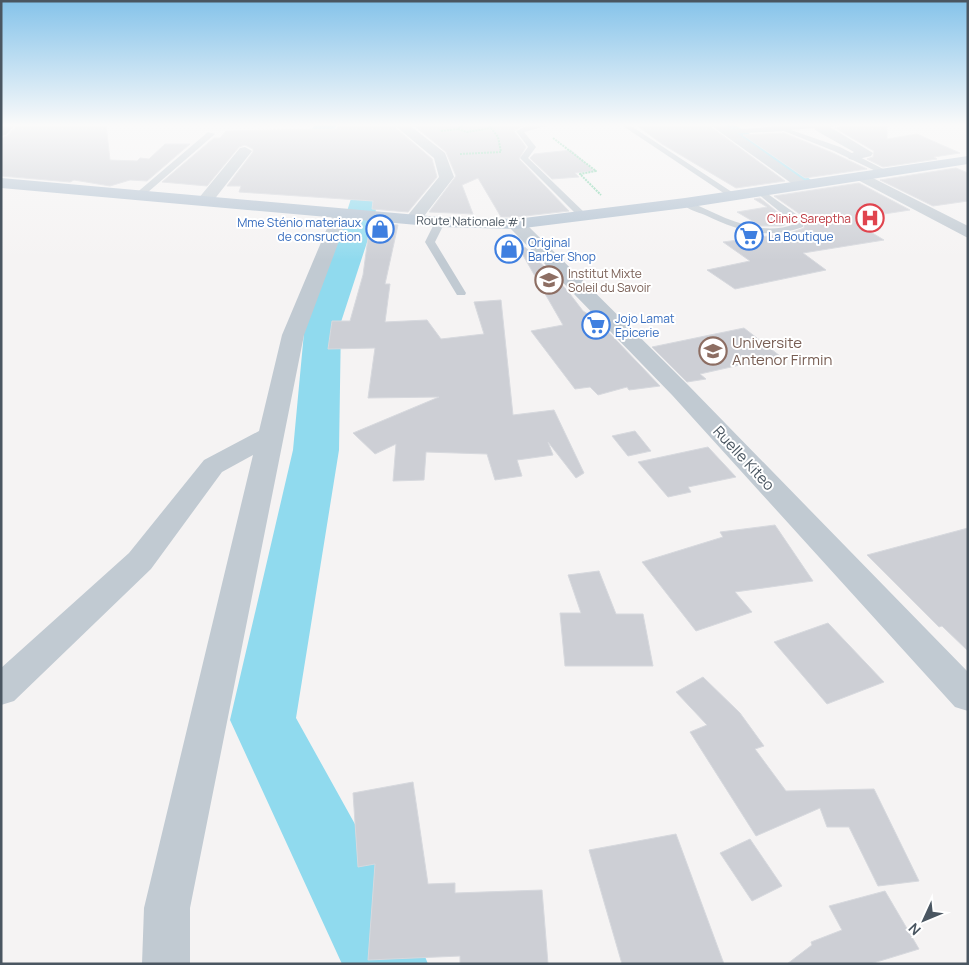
<svg xmlns="http://www.w3.org/2000/svg" width="969" height="965" viewBox="0 0 969 965" font-family="Manrope,sans-serif">
<style>
.lines{fill:none;stroke-linecap:round;stroke-linejoin:round}
.canal{fill:#90daee;fill-rule:evenodd}
.river{fill:#90daee;fill-rule:evenodd}
.building{fill:#cdcfd5;stroke:#d7d9de}
.path{stroke:#7ad0a6;stroke-width:2;stroke-dasharray:2 1;stroke-linecap:butt}
.service{fill:#c1cad2;fill-rule:evenodd}
.minor{fill:#c1cad2;fill-rule:evenodd}
.primary{fill:#b3c2d1;fill-rule:evenodd}
.labels{text-anchor:middle;dominant-baseline:central;stroke-width:4;stroke-linejoin:round;paint-order:stroke}
.far-health-label{font-size:12px;fill:#be3a42;stroke:#fff;text-anchor:end}
.far-street-label{font-size:12px;fill:#4a5661;stroke:#fff}
.far-shop-label{font-size:12px;fill:#366cbe;stroke:#fff;text-anchor:start}
.far-education-label{font-size:12px;fill:#785e54;stroke:#fff;text-anchor:start}
.education-label{font-size:15px;fill:#785e54;stroke:#fff;text-anchor:start}
.street-label{font-size:15px;fill:#4a5661;stroke:#fff}
</style>
<rect width="100%" height="100%" fill="#f5f3f3"/>
<g class="lines">
<path class="canal" d="M717,124H733L755,137L811,180L809,183H797L745,143Z"/>
<path class="river" d="M315,124H337L330,140L332,142L349,160L378,177L382,183L372,227L341,322L339,450L296,718L416,934L428,964H342L230,720L293,450L305,322L342,227L355,186L331,171L306,140Z"/>
</g>
<path class="building" d="M18,124H106L110,160L137,161L140,158L149,159L165,144H190L147,181L130,180L110,186L74,180L70,182L1,176V138L7,136Z
M338,124H391L432,159L437,177L408,212L372,209L373,201L239,192L241,186H227L253,152V149L245,145L239,147L207,186L162,182L214,138H220L226,131L337,129Z
M412,124H526L514,131L526,147L519,159L569,211L516,217H501L478,178L462,185L473,214L429,212L456,176L446,152Z
M635,124H707L785,181L736,188L662,144Z
M860,124H887V139L917,134L960,153L934,157L937,159L883,167L867,159L873,157L874,151L835,128Z
M784,133L833,153L867,169L805,178L743,135Z
M571,150L594,171L575,173L579,177L552,179L530,158L534,154Z
M956,168L968,173V201L933,206L880,180Z
M859,183L910,210L871,216L883,222L859,225L884,240L803,253L826,270L735,289L707,270L750,261L723,242L790,233L804,228V217L774,196Z
M760,198L791,223L781,226H761L737,212L767,207L754,199Z
M370,223L398,225L385,284H390L385,322L427,320L441,339L484,334L474,302L501,300L513,415L554,410L584,473L576,478L548,442L553,455L517,460L522,476L495,480L487,454L426,452L424,480L393,481L396,444L375,454L353,433L439,397L368,398L375,348L328,349L332,321H350L363,275Z
M525,247L567,290L583,311L596,319L660,386L629,390L627,387L598,395L590,387L575,389L531,331L563,325L520,250Z
M744,328L780,356L700,374L706,379L687,382L652,347Z
M635,431L651,451L628,456L612,436Z
M708,447L736,477L688,487L691,492L668,497L638,462Z
M775,525L813,581L735,592L752,612L696,631L642,562L723,537L720,532Z
M968,528V651L942,626L939,627L867,555Z
M599,571L616,614H643L653,666H565L560,613H581L568,575Z
M828,623L884,682L827,704L774,642Z
M703,677L740,713L764,746L755,749L786,791L874,789L919,881L878,886L849,827H827L820,808L756,836L690,732L707,725L676,692Z
M413,782L428,884L455,883V893L542,890L548,964H460V956L368,960L375,864L358,867L353,793Z
M676,834L724,964H622L589,850Z
M750,839L782,886L752,901L720,853Z
M885,891L919,949L870,964H787L812,945L811,942L842,930L829,906Z"/>
<g class="lines">
<path class="path" d="M458,129L467,132L491,128
M441,131L457,129L464,124
M553,138L596,171L580,174L601,195
M460,154L501,152L498,137L488,124"/>
<path class="service" d="M531,124H552L524,132L536,147L528,158L587,215V219H581L520,158L528,147L516,131Z
M620,124H628L738,196L731,198Z
M814,124H858L791,130L840,147L891,173L884,175L834,151L784,131L726,134L722,132L726,130Z
M208,132L215,134L140,199H134V195Z
M761,189L803,219V227C768,240 738,231 705,215C697,212 687,209 681,203L688,201C722,216 758,238 795,224L758,194L757,192Z
M440,219L445,222L435,242L466,293L465,295H457L425,242L435,222Z"/>
<path class="minor" d="M16,124L6,135L1,136L2,124Z
M393,124H408L445,153L454,177L418,224H406L404,220L439,177L434,158Z
M530,124H542V125L536,129Z
M709,124H724L811,185L808,188H798Z
M815,124H825L873,153L871,156L854,160L849,159L847,156L854,152L815,130L814,127Z
M245,147L252,151L210,205H198L196,202L198,199L240,148Z
M861,172L968,226V238L856,179L854,176L856,173Z
M341,209L349,214L304,335L190,908V964H142L144,908L253,455L222,472L151,569L14,701L1,705V668L129,553L204,460L259,431L282,335L333,214Z
M516,219L522,220L688,385L968,672V711L955,707L672,395L510,228L508,224L510,220Z"/>
<path class="primary" d="M968,156V164L685,208L516,229L440,227L1,188V178L440,217L516,219L685,198Z"/>
</g>
<linearGradient id="sky" x2="0" y2="1"><stop stop-color="#85c3ea"/><stop offset="0.48" stop-color="#fafafa"/><stop offset="1" stop-color="#fafafa" stop-opacity="0"/></linearGradient>
<rect width="969" height="260" fill="url(#sky)"/>
<defs>
<g id="hospital-ring" transform="scale(1.4375)"><circle r="9.5" fill="#fff" stroke="#e0444e" stroke-width="1.5"/><path d="M-5-5h3v3.5h4V-5h3V5h-3V1.5h-4V5h-3Z" fill="#e0444e"/></g>
<g id="shop-ring" transform="scale(1.4375)"><circle r="9.5" fill="#fff" stroke="#3f7fe0" stroke-width="1.5"/><path d="M-5-2.5h2.3a2.7 3.5 0 0 1 5.4 0H5L5.5 6h-11ZM-1.5-2.5h3a1.5 2.3 0 0 0-3 0Z" fill="#3f7fe0"/></g>
<g id="supermarket-ring" transform="scale(1.4375)"><circle r="9.5" fill="#fff" stroke="#3f7fe0" stroke-width="1.5"/><path d="M-6-5.5h2.5l.6 2H6L4.5 2H-2.5L-4.4-4H-6ZM-1.5 3.2a1.3 1.3 0 1 0 .1 0ZM3 3.2a1.3 1.3 0 1 0 .1 0Z" fill="#3f7fe0"/></g>
<g id="school-ring" transform="scale(1.4375)"><circle r="9.5" fill="#fff" stroke="#8d6e63" stroke-width="1.5"/><path d="M0-5L7-2L0 1L-7-2ZM-4 1L0 2.5L4 1V4Q0 6-4 4Z" fill="#8d6e63"/></g>
<g id="university-ring" transform="scale(1.4375)"><circle r="9.5" fill="#fff" stroke="#8d6e63" stroke-width="1.5"/><path d="M0-5L7-2L0 1L-7-2ZM-4 1L0 2.5L4 1V4Q0 6-4 4Z" fill="#8d6e63"/></g>
</defs>
<g fill-rule="evenodd">
<use href="#hospital-ring" x="870" y="218"/>
<use href="#shop-ring" x="380" y="229"/>
<use href="#supermarket-ring" x="749" y="236"/>
<use href="#shop-ring" x="509" y="249"/>
<use href="#school-ring" x="549" y="280"/>
<use href="#supermarket-ring" x="596" y="325"/>
<use href="#university-ring" x="713" y="351"/>
</g>
<g class="labels">
<g class="far-health-label">
<text x="851" y="218">Clinic Sareptha</text>
</g>
<g class="far-street-label">
<text transform="translate(471 221) rotate(1)">Route Nationale # 1</text>
</g>
<g class="far-shop-label">
<text x="361" y="222" text-anchor="end">Mme Sténio materiaux<tspan x="361" dy="14">de consruction</tspan></text>
<text x="768" y="236">La Boutique</text>
<text x="528" y="242">Original<tspan x="528" dy="14">Barber Shop</tspan></text>
<text x="615" y="318">Jojo Lamat<tspan x="615" dy="14">Epicerie</tspan></text>
</g>
<g class="far-education-label">
<text x="568" y="273">Institut Mixte<tspan x="568" dy="14">Soleil du Savoir</tspan></text>
</g>
<g class="education-label">
<text x="732" y="342">Universite<tspan x="732" dy="17">Antenor Firmin</tspan></text>
</g>
<g class="street-label">
<text transform="translate(744 458) rotate(47)">Ruelle Kiteo</text>
</g>
</g>
<rect width="969" height="965" fill="none" stroke="#4a5661" stroke-width="5"/>
<g transform="translate(924 920) rotate(226)" stroke="#ffffff" stroke-width="4" paint-order="stroke">
<path d="M0-4L9 19L0 12L-9 19Z" fill="#4a5661"/>
<text y="-8" font-size="14" font-weight="bold" text-anchor="middle" fill="#4a5661">N</text>
</g>
</svg>
